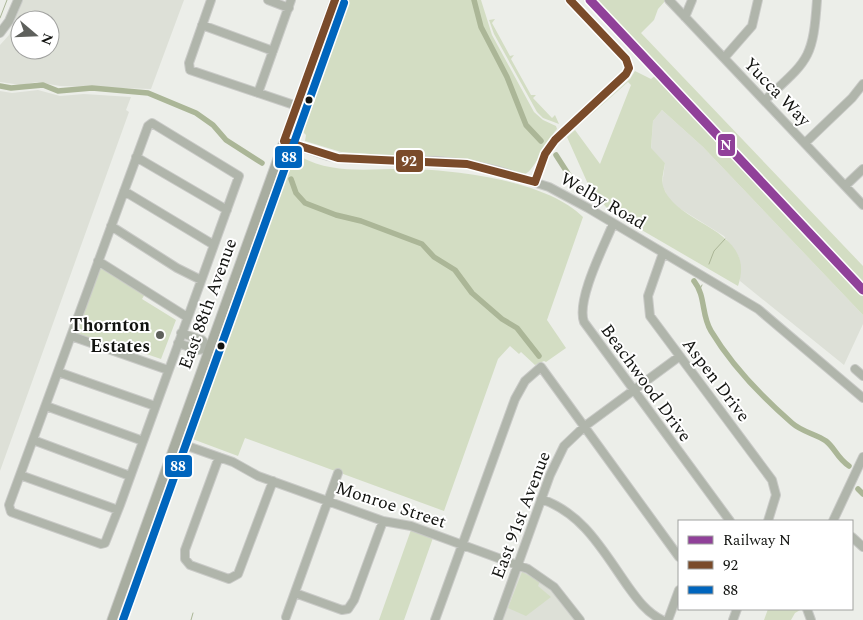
<svg xmlns="http://www.w3.org/2000/svg" width="863" height="620" viewBox="0 0 863 620" font-family="Spectral,serif">
<style>
.built{fill:#dde0d7;fill-rule:evenodd}
.green{fill:#d3ddc3}
.lines{fill:none;stroke-linecap:round;stroke-linejoin:round}
.stream{stroke:#abb697;stroke-width:1}
.canal{stroke:#abb697;stroke-width:5.5}
.minor-casing{stroke:#c9cac7;stroke-width:10}
.major-casing{stroke:#c9cac7;stroke-width:11}
.minor{stroke:#b0b5ab;stroke-width:8}
.major{stroke:#a8ada0;stroke-width:9}
.bus-1-casing{stroke:#fff;stroke-width:11}
.bus-2-casing{stroke:#fff;stroke-width:11}
.bus-1{stroke:#7a4b2a;stroke-width:8}
.bus-2{stroke:#0065bd;stroke-width:8}
.rail-1-casing{stroke:#fff;stroke-width:12}
.rail-1{stroke:#904199;stroke-width:9}
.bus-dot{fill:#121310;stroke:#fff;stroke-width:2}
.poi-dot{fill:#5e605c;stroke:#fff;stroke-width:2}
.labels{text-anchor:middle;dominant-baseline:central;stroke-width:4;stroke-linejoin:round;paint-order:stroke}
.street-label{font-size:18px;fill:#121310;stroke:#fff}
.poi-label{font-size:18px;font-weight:bold;fill:#121310;stroke:#fff;text-anchor:end}
.line-badge{stroke:#fff;stroke-width:2}
.badge-label{font-size:14px;text-anchor:middle;font-weight:bold;fill:#fff}
</style>
<rect width="100%" height="100%" fill="#eceee9"/>
<path class="built" d="M23,0H184L151,89L60,86L37,82L21,85L0,82V45L9,35ZM20,20H50V50H20Z
M38,90L60,96L84,94L131,97L126,110L129,112L0,471V91L12,93Z
M662,110L703,147L863,315V324L844,365L740,281L739,257L724,236L671,203L662,185L665,163L651,149L653,121Z
M521,570L555,592L576,620H502Z"/>
<path class="green" d="M349,0H481L492,35L534,112L543,120L556,126L557,129C547,140 534,171 525,174L467,161L341,152L305,141L306,135L302,131Z
M594,0H666L658,9L654,20L641,33L863,266V286Z
M495,19L492,23L510,56L514,55L511,59L531,95H536L533,98L552,118L555,115L559,124L543,118L537,112L494,34L489,20Z
M635,71L651,79L656,75L863,295V315L703,147L662,110L653,121L651,148L665,163C664,170 661,180 663,186C675,226 758,228 738,286L609,211L588,184L567,137L575,130L600,164L631,85L628,82L584,121L630,79Z
M301,157C332,174 367,169 402,169C452,169 546,180 583,217L547,320L566,348L546,362L544,361L535,365L521,352L519,354L510,346L498,359L444,511L245,438L238,456L187,437L193,419L197,417L289,164L293,158Z
M102,267L145,294L142,299L176,320L161,359L123,346L120,351L76,334L99,268Z
M412,527L434,535L404,620H379Z
M522,572L540,581L538,586L551,597L526,616L508,608Z
M768,609H802L795,613L791,620H764Z"/>
<g class="lines">
<path class="stream" d="M0,18L7,0
M709,264L714,251L725,239
M700,289L702,285
M191,620L193,613"/>
<path class="canal" d="M474,0L481,27L507,77L526,125L541,141
M0,86L11,88L43,85L58,91L92,88L148,93L196,113L213,125L226,140L262,163
M556,155L574,183
M291,179L296,193L305,203L336,215L361,221L422,244L434,257L455,270L472,293L502,319L517,328L539,356
M694,281C706,296 701,315 711,331C732,366 761,396 792,423C802,432 816,434 826,441C835,448 837,458 849,466
M858,489L863,494"/>
<g class="minor-casing">
<path id="minor" d="M211,0L189,63L190,70L297,106
M268,0L289,8
M669,0L863,205
M685,17L692,0
M202,25L273,51
M0,33L9,21L18,0
M724,58L752,26L758,0
M258,93L291,0
M765,100C808,60 813,60 817,0
M152,123L239,176L120,505L105,543L101,544L11,512L9,505L148,126Z
M284,141L328,156L348,159L438,161L467,164L499,171L549,187L588,208L758,309L863,398
M805,143L852,98L863,84
M136,157L227,210
M845,186L863,169
M124,191L214,245
M613,224C604,246 576,300 584,322L730,521
M111,226L177,268L201,280
M663,253L648,296L650,316L772,480L776,495L768,521
M98,261L187,317
M181,333L202,340L209,348
M71,336L168,370
M178,343L198,350L209,348
M855,369L863,376
M58,372L155,406
M46,406L143,441
M33,440L130,476
M176,442L233,462L258,476L383,521L411,526L528,569L554,587L580,620
M219,457L185,550V559L190,565L229,579L238,574L273,481
M20,475L118,510
M541,499C583,513 603,551 627,585C637,599 646,612 662,620
M833,521L863,457
M852,537L863,547
M295,593L342,610L348,609L354,600L383,521
M807,609L811,620
M286,617L338,473
M435,620L515,399L525,381L541,367L679,557
M498,620L550,475L564,446L585,426L680,356
M668,620L679,590
M733,620L737,609"/>
</g>
<g class="major-casing">
<path id="major" d="M112,620L335,0"/>
</g>
<use href="#minor" class="minor"/>
<use href="#major" class="major"/>
<g class="bus-1-casing">
<path id="bus-1" d="M284,141L338,158L467,164L535,182
M284,141L335,0
M535,182L545,154L555,140L626,74L629,68L626,59L570,0"/>
</g>
<g class="bus-2-casing">
<path id="bus-2" d="M123,620L344,3"/>
</g>
<use href="#bus-1" class="bus-1"/>
<use href="#bus-2" class="bus-2"/>
<g class="rail-1-casing">
<path id="rail-1" d="M590,0L863,290"/>
</g>
<use href="#rail-1" class="rail-1"/>
</g>
<g class="bus-dot">
<circle cx="309" cy="100" r="4.5"/>
<circle cx="221" cy="346" r="4.5"/>
</g>
<circle class="poi-dot" cx="160" cy="335" r="5"/>
<g class="labels">
<g class="street-label">
<text transform="translate(777 92) rotate(46)">Yucca Way</text>
<text transform="translate(603 201) rotate(30)">Welby Road</text>
<text transform="translate(208 304) rotate(-70)">East 88th Avenue</text>
<text transform="translate(716 380) rotate(53)">Aspen Drive</text>
<text transform="translate(646 383) rotate(54)">Beachwood Drive</text>
<text transform="translate(391 505) rotate(18)">Monroe Street</text>
<text transform="translate(521 515) rotate(-69)">East 91st Avenue</text>
</g>
<g class="poi-label">
<text x="150" y="325">Thornton<tspan x="150" dy="21">Estates</tspan></text>
</g>
</g>
<g class="line-badge">
<rect x="717" y="133" width="19" height="24" rx="5" fill="#904199"/>
<rect x="274" y="145" width="29" height="24" rx="5" fill="#0065bd"/>
<rect x="395" y="149" width="29" height="24" rx="5" fill="#7a4b2a"/>
<rect x="164" y="454" width="29" height="24" rx="5" fill="#0065bd"/>
</g>
<g class="badge-label">
<text x="726" y="150">N</text>
<text x="289" y="162">88</text>
<text x="409" y="166">92</text>
<text x="178" y="471">88</text>
</g>
<rect x="678" y="520" width="175" height="90" fill="#ffffff" stroke="#a0a19f"/>
<rect x="688" y="536" width="25" height="8" fill="#904199" stroke="#a0a19f"/>
<text x="723" y="545" font-size="15" fill="#121310">Railway N</text>
<rect x="688" y="561" width="25" height="8" fill="#7a4b2a" stroke="#a0a19f"/>
<text x="723" y="570" font-size="15" fill="#121310">92</text>
<rect x="688" y="586" width="25" height="8" fill="#0065bd" stroke="#a0a19f"/>
<text x="723" y="595" font-size="15" fill="#121310">88</text>
<g transform="translate(35 35) rotate(109)"><circle r="24" fill="#ffffff" stroke="#a0a19f"/>
<path d="M0-4L9 19L0 12L-9 19Z" fill="#5e605c"/>
<text y="-8" font-size="14" font-weight="bold" text-anchor="middle" fill="#121310">N</text>
</g>
</svg>
